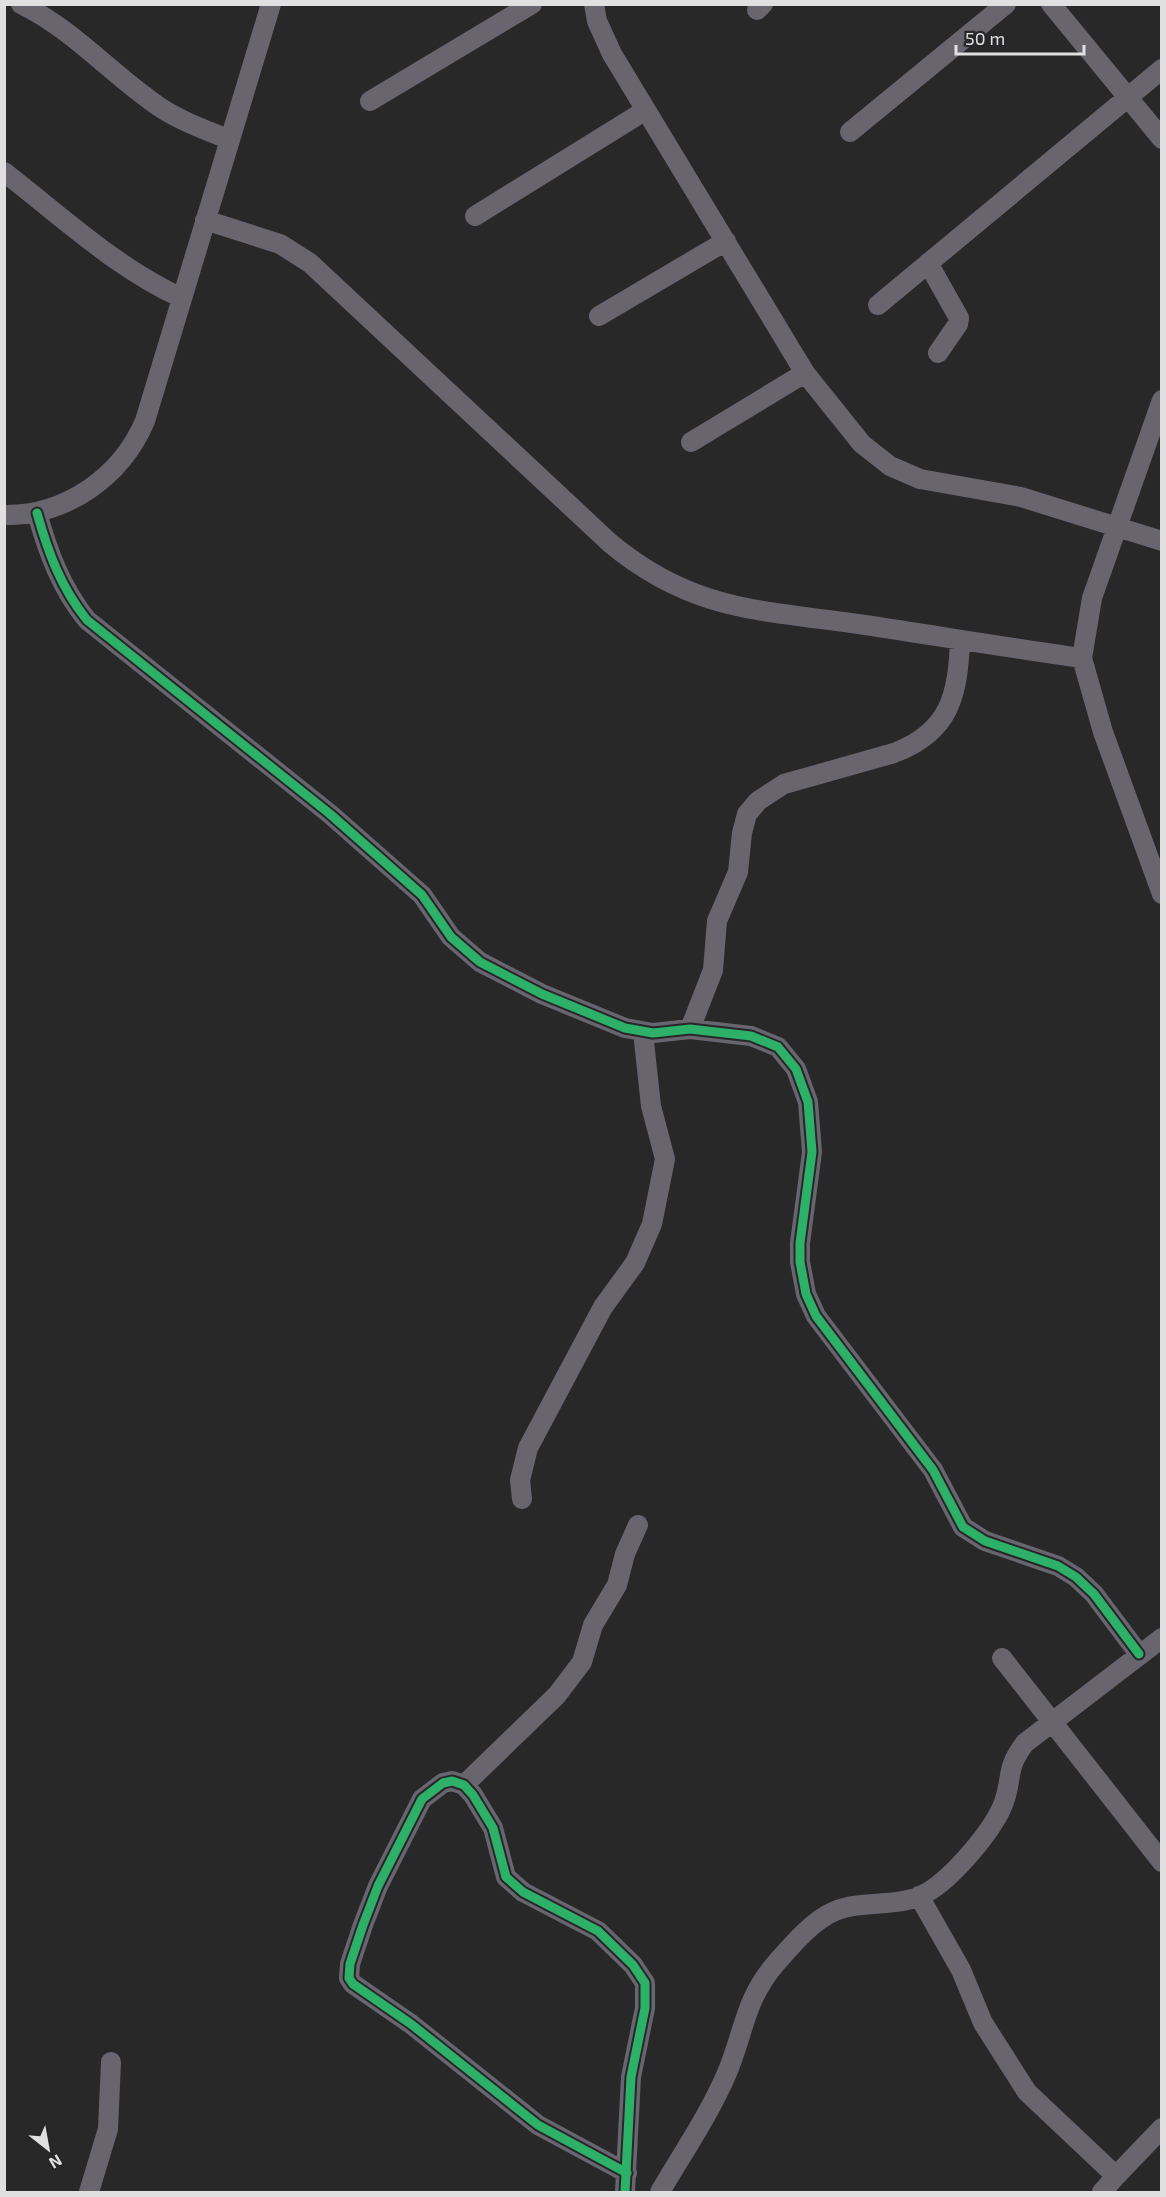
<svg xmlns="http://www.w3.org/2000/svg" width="1166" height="2197" viewBox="0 0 1166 2197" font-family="'Exo 2',sans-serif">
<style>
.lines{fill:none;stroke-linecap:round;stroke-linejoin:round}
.minor{stroke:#68656f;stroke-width:20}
.cycleway-casing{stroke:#272729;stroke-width:13}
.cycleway{stroke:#2db169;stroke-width:9}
</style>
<rect width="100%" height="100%" fill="#282828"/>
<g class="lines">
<path class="minor" d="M21,4C74,30 111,74 158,106C180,121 206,130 230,140
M594,4L597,21L612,54L805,373L862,444L890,466L920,479L1021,497L1162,541
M1051,4L1162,139
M757,10L763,4
M370,101L532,4
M850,132L1006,4
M4,172C61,216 116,268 182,298
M475,216L646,110
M205,220L280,244L310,263L610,543C694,613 764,610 865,625C938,636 1010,648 1082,658
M928,263L959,318L958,324L938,353
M878,305L1162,69
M599,316L726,241
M1162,400L1092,598L1082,658L1103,732L1162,894
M691,442L805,373
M37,513C48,552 61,588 87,620L330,814L422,895L451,937L480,962L542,994L625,1028L653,1033L690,1029L751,1036L778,1047L796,1069L808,1102L812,1152L800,1243V1262L806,1294L816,1316L933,1470L963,1527L985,1541L1058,1566L1076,1577L1094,1594L1139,1654
M4,515C66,516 121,477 145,421L271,4
M690,1029L713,970L717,921L738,872L742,833L747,814L758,801L784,784L894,753C950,732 958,695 960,640
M522,1499L520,1480L528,1448L603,1307L635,1263L652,1224L665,1159L651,1106L643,1032
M1002,1658L1162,1862
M464,1785L557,1695L582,1662L593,1625L617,1585L625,1554L638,1525
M919,1896L961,1970L983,2023L1027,2092L1116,2176L1102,2192
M1116,2176L1162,2128
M89,2192L108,2129L111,2062
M625,2192L631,2077L645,2008V1983L633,1965L598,1931L523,1892L506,1877L493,1828L473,1795L464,1785L452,1781L443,1783L422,1799L378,1886L363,1925L350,1964L349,1978L353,1984L411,2024L538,2125L627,2173
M660,2192C682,2154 709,2115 727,2073C745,2030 744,2000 777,1962C792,1945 813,1920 835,1911C864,1899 900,1909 928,1892C953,1877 994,1830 1004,1802C1013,1777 1005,1769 1025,1743L1162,1638"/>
<g class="cycleway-casing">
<path id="cycleway" d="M37,513C48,552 61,588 87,620L330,814L422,895L451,937L480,962L542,994L625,1028L653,1033L690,1029L751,1036L778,1047L796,1069L808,1102L812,1152L800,1243V1262L806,1294L816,1316L933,1470L963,1527L985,1541L1058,1566L1076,1577L1094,1594L1139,1654
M625,2192L631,2077L645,2008V1983L633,1965L598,1931L523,1892L506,1877L493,1828L473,1795L464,1785L452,1781L443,1783L422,1799L378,1886L363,1925L350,1964L349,1978L353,1984L411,2024L538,2125L627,2173"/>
</g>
<use href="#cycleway" class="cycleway"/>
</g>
<rect width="1166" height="2197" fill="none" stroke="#e0e0e1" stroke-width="12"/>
<g transform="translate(48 2149) rotate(149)" stroke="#272729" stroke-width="4.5" paint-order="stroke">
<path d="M0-4.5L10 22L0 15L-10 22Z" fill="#e0e0e1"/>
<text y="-9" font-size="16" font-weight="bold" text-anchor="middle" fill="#e0e0e1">N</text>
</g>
<path d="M956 45v9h128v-9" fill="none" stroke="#e0e0e1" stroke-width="3"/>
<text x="965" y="45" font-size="18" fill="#e0e0e1" stroke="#272729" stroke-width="4.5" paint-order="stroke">50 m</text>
</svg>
